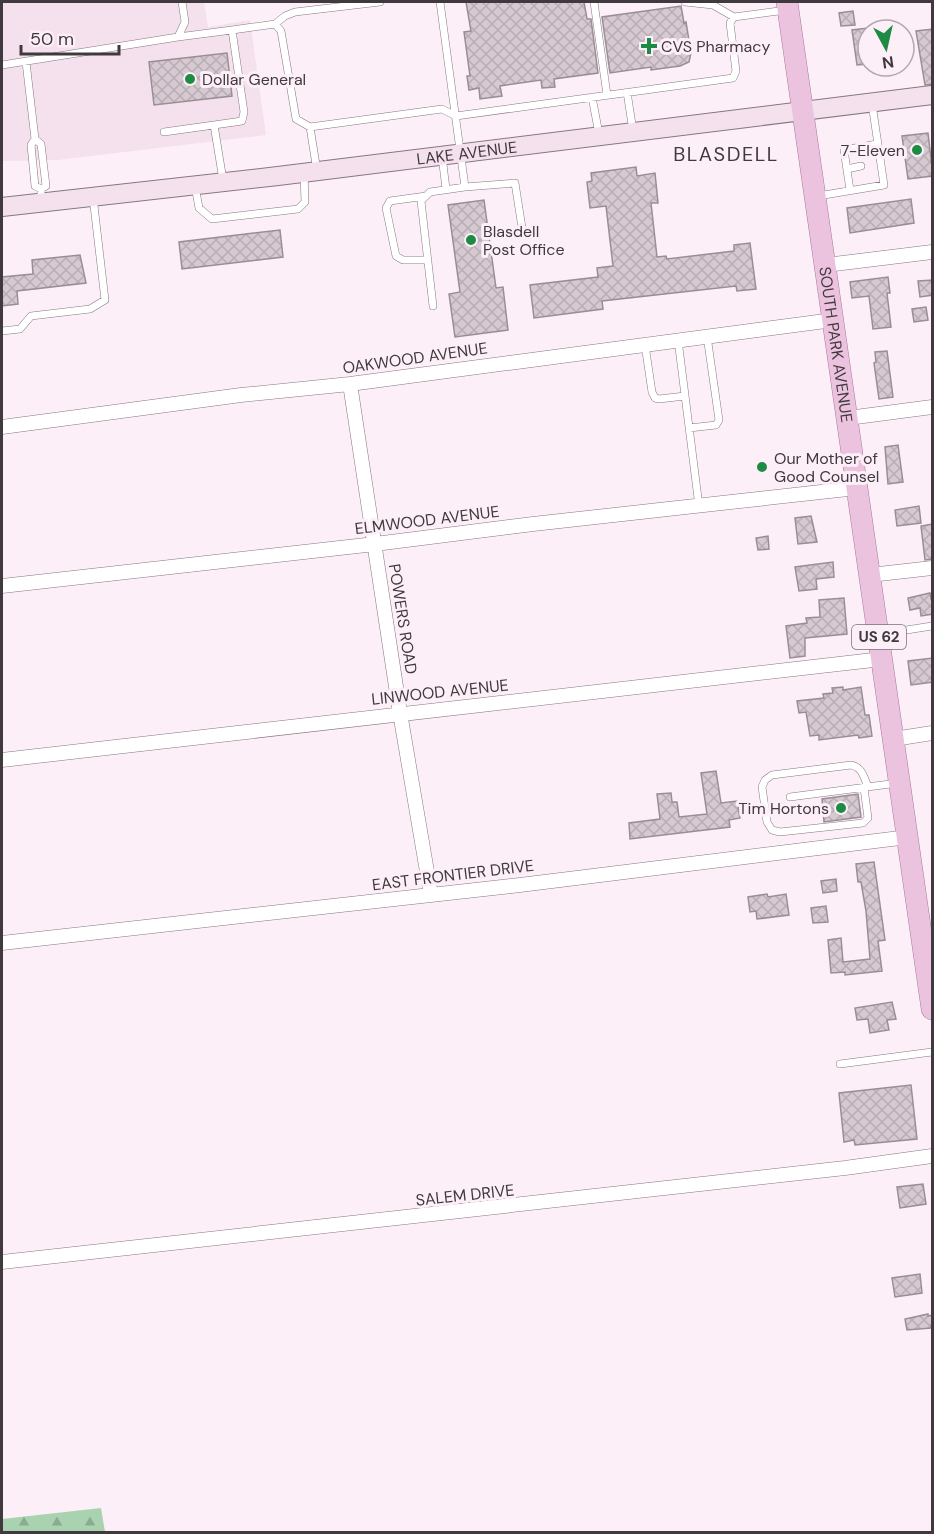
<svg xmlns="http://www.w3.org/2000/svg" width="934" height="1534" viewBox="0 0 934 1534" font-family="'DM Sans',sans-serif">
<style>
.built{fill:#f5e1ed}
.forest{fill:url(#forest-firs)}
.building{fill:url(#building-cross-hatch);stroke:#9a8e95;stroke-width:1.5}
.lines{fill:none;stroke-linecap:round;stroke-linejoin:round}
.lane-casing{stroke:#84787f;stroke-width:8}
.street-casing{stroke:#84787f;stroke-width:15}
.secondary-casing{stroke:#84787f;stroke-width:20}
.primary-casing{stroke:#a77998;stroke-width:22}
.lane{stroke:#fff;stroke-width:7}
.street{stroke:#fff;stroke-width:14}
.secondary{stroke:#f5e1ee;stroke-width:18}
.primary{stroke:#ecc3de;stroke-width:21}
.poi-dot{fill:#1d8b43;stroke:#fdeff8;stroke-width:2}
.labels{text-anchor:middle;dominant-baseline:central;stroke-width:6;stroke-linejoin:round;paint-order:stroke}
.shield{fill:#fdeff8;stroke:#797076;stroke-width:1.5}
.shield-label{font-size:15px;font-weight:bold;fill:#403a3e}
.poi-label{font-size:16px;fill:#403a3e;stroke:#fdeff8;text-anchor:start}
.street-label{font-size:16px;fill:#403a3e;stroke:#fdeff8}
.quarter-label{font-size:20px;letter-spacing:1.5px;fill:#403a3e;stroke:#fdeff8}
</style>
<defs>
<pattern id="forest-firs" width="22" height="20" patternUnits="userSpaceOnUse" patternTransform="scale(1.5)"><rect width="22" height="20" fill="#a9d3b0"/><path d="M5 1l3.5 6h-7zM16 11l3.5 6h-7z" fill="#8bac91"/></pattern>
<pattern id="building-cross-hatch" width="8" height="8" patternUnits="userSpaceOnUse" patternTransform="scale(1.5)"><rect width="8" height="8" fill="#d6c9d1"/><path d="M0 0l8 8M0 8l8-8" fill="none" stroke="#b9adb4"/></pattern>
</defs>
<rect width="100%" height="100%" fill="#fdeff8"/>
<path class="built" d="M2,2H204L208,27L250,20L266,135L58,160L2,161Z"/>
<path class="forest" d="M101,1508L105,1532H2V1519Z"/>
<path class="building" d="M466,2H584L587,19H591L598,73L554,79L555,87L542,88L541,80L500,86L502,96L480,99L479,88L469,90L467,76H470L464,32L471,31Z
M681,6L684,23L686,22L691,53L689,62L680,66L651,70V67L610,73L602,17Z
M853,11L855,25L841,26L839,13Z
M868,28V64L857,65L852,30Z
M933,29V84L925,85L916,31Z
M227,53L232,96L154,105L149,62Z
M928,133L933,176L908,179L902,136Z
M636,167L637,176L655,173L658,203H651L657,257L666,256L667,259L734,251V245L750,243L756,289L737,291L736,286L602,301L603,309L534,318L530,285L598,277L597,268L613,266L606,206L590,208L587,182L592,181L591,173Z
M911,199L914,223L850,233L847,208Z
M484,200L496,288L503,287L508,330L455,337L449,294L460,292L448,205Z
M280,230L283,257L182,269L179,242Z
M80,255L86,283L17,291L18,304L2,306V277L33,274L32,260Z
M888,277L890,293H887L891,327L873,329L869,296L852,298L850,282Z
M933,280V295L920,297L918,281Z
M926,307L928,320L914,322L912,309Z
M887,351L893,397L879,399L874,363L876,362L875,352Z
M898,445L903,482L888,484L885,447Z
M919,506L921,523L897,526L895,510Z
M811,516L817,542L798,544L795,518Z
M933,524V559L925,560L921,526Z
M768,536L769,549L758,550L756,538Z
M833,562L834,577L816,579L817,589L799,591L795,567Z
M930,593L931,599H933V614L921,616L920,608L910,610L908,598Z
M844,598L847,634L805,638V656L790,658L786,626L807,623L806,618L820,617L819,600Z
M933,658V682L911,685L908,661Z
M843,687V690L861,687L865,715H869L872,736L859,738L858,735L819,740V735L810,736L806,712L799,713L797,701L824,698L823,694L833,693L832,688Z
M716,771L721,803L737,801L740,818L729,820L730,827L630,839L629,823L660,819L657,794L671,793L672,802H677L679,817L707,814L701,773Z
M858,794L861,817L824,822L822,799Z
M874,862L885,940L878,941L882,971L845,975V972L831,973L828,940L841,938L843,962L870,959L866,911L861,882H858L856,864Z
M836,879L837,891L823,893L821,881Z
M767,894L768,897L786,894L789,915L757,919L756,911L750,912L748,897Z
M826,906L828,922L813,923L811,908Z
M892,1002L896,1019L887,1020L889,1030L870,1033L868,1019L857,1020L855,1008Z
M911,1085L917,1139L855,1145L854,1140L844,1142L839,1093Z
M923,1184L926,1204L900,1208L897,1187Z
M920,1274L922,1293L895,1297L892,1278Z
M928,1314V1316L933,1315L931,1328L907,1330L905,1319Z"/>
<g class="lines">
<g class="lane-casing">
<path id="lane" d="M440,2L465,187
M594,2L607,95
M685,2L713,5L734,17L786,10
M275,24L285,16L295,12L380,2
M232,30L275,24L281,31L296,119L310,127L442,109L456,116L733,78L736,71L730,23L734,17
M178,37L232,30L244,112L242,121L214,125L223,180
M26,62L35,139L41,144L46,186L41,189
M2,65L178,37L185,22L182,2
M627,92L633,131
M592,97L599,134
M310,127L317,171
M164,132L214,125
M35,139L31,145L35,186L41,189V194
M442,156L446,189
M847,169L861,166
M195,186L199,208L212,219L298,209L305,202L304,173
M850,190L844,150L877,144
M426,196L390,201L386,208L396,256L403,260H428
M818,196L884,185L872,104
M433,306L421,201L430,192L465,187L515,183L523,234
M2,331L20,329L31,316L90,309L105,300L93,197
M678,340L699,506
M645,345L652,392L655,398L659,399L685,396
M689,428L716,425L719,420L707,336
M881,634L932,626
M864,788L868,818L863,823L780,832L772,830L767,822L762,787L765,780L772,775L851,765C862,767 864,777 868,787
M790,797L898,783
M840,1064L932,1052"/>
</g>
<g class="street-casing">
<path id="street" d="M826,265L932,252
M350,384L400,713L431,895
M848,418L932,407
M2,427L241,395L350,384L833,320
M870,575L932,568
M2,586L375,544L533,524L857,488
M894,739L932,733
M2,760L882,659
M2,943L520,885L908,837
M2,1262L845,1168L932,1156"/>
</g>
<g class="secondary-casing">
<g id="secondary">
<path id="s1" d="M2,207L278,176L932,95"/>
</g>
</g>
<g class="primary-casing">
<g id="primary">
<path id="s2" d="M787,2L932,1009"/>
</g>
</g>
<use href="#lane" class="lane"/>
<use href="#street" class="street"/>
<use href="#secondary" class="secondary"/>
<use href="#primary" class="primary"/>
</g>
<g class="poi-dot">
<path d="M646 37h6v6h6v6h-6v6h-6v-6h-6v-6h6z"/>
<circle cx="190" cy="79" r="6"/>
<circle cx="917" cy="150" r="6"/>
<circle cx="471" cy="240" r="6"/>
<circle cx="762" cy="467" r="6"/>
<circle cx="841" cy="808" r="6"/>
</g>
<g class="labels">
<rect class="shield" x="852" y="625" width="54" height="24" rx="4.5"/>
<g class="shield-label">
<text x="879" y="637">US 62</text>
</g>
<g class="poi-label">
<text x="661" y="46">CVS Pharmacy</text>
<text x="202" y="79">Dollar General</text>
<text x="905" y="150" text-anchor="end">7-Eleven</text>
<text x="483" y="231">Blasdell<tspan x="483" dy="18">Post Office</tspan></text>
<text x="774" y="458">Our Mother of<tspan x="774" dy="18">Good Counsel</tspan></text>
<text x="829" y="808" text-anchor="end">Tim Hortons</text>
</g>
<g class="street-label">
<text stroke="none"><textPath href="#s1" startOffset="468">LAKE AVENUE</textPath></text>
<text stroke="none"><textPath href="#s2" startOffset="346">SOUTH PARK AVENUE</textPath></text>
<text transform="translate(415 358) rotate(-8)">OAKWOOD AVENUE</text>
<text transform="translate(427 520) rotate(-7)">ELMWOOD AVENUE</text>
<text transform="translate(403 619) rotate(81)">POWERS ROAD</text>
<text transform="translate(440 692) rotate(-6)">LINWOOD AVENUE</text>
<text transform="translate(453 875) rotate(-7)">EAST FRONTIER DRIVE</text>
<text transform="translate(465 1195) rotate(-6)">SALEM DRIVE</text>
</g>
<g class="quarter-label">
<text x="726" y="154">BLASDELL</text>
</g>
</g>
<rect width="934" height="1534" fill="none" stroke="#403a3e" stroke-width="6"/>
<g transform="translate(886 48) rotate(172)"><circle r="28" fill="#fdeff8" stroke="#b1a7ae" stroke-width="1.5"/>
<path d="M0-4.5L10 22L0 15L-10 22Z" fill="#1d8b43"/>
<text y="-9" font-size="16" font-weight="bold" text-anchor="middle" fill="#403a3e">N</text>
</g>
<path d="M21 45v9h98v-9" fill="none" stroke="#403a3e" stroke-width="3"/>
<text x="30" y="45" font-size="18" fill="#403a3e" stroke="#fdeff8" stroke-width="4.5" paint-order="stroke">50 m</text>
</svg>
